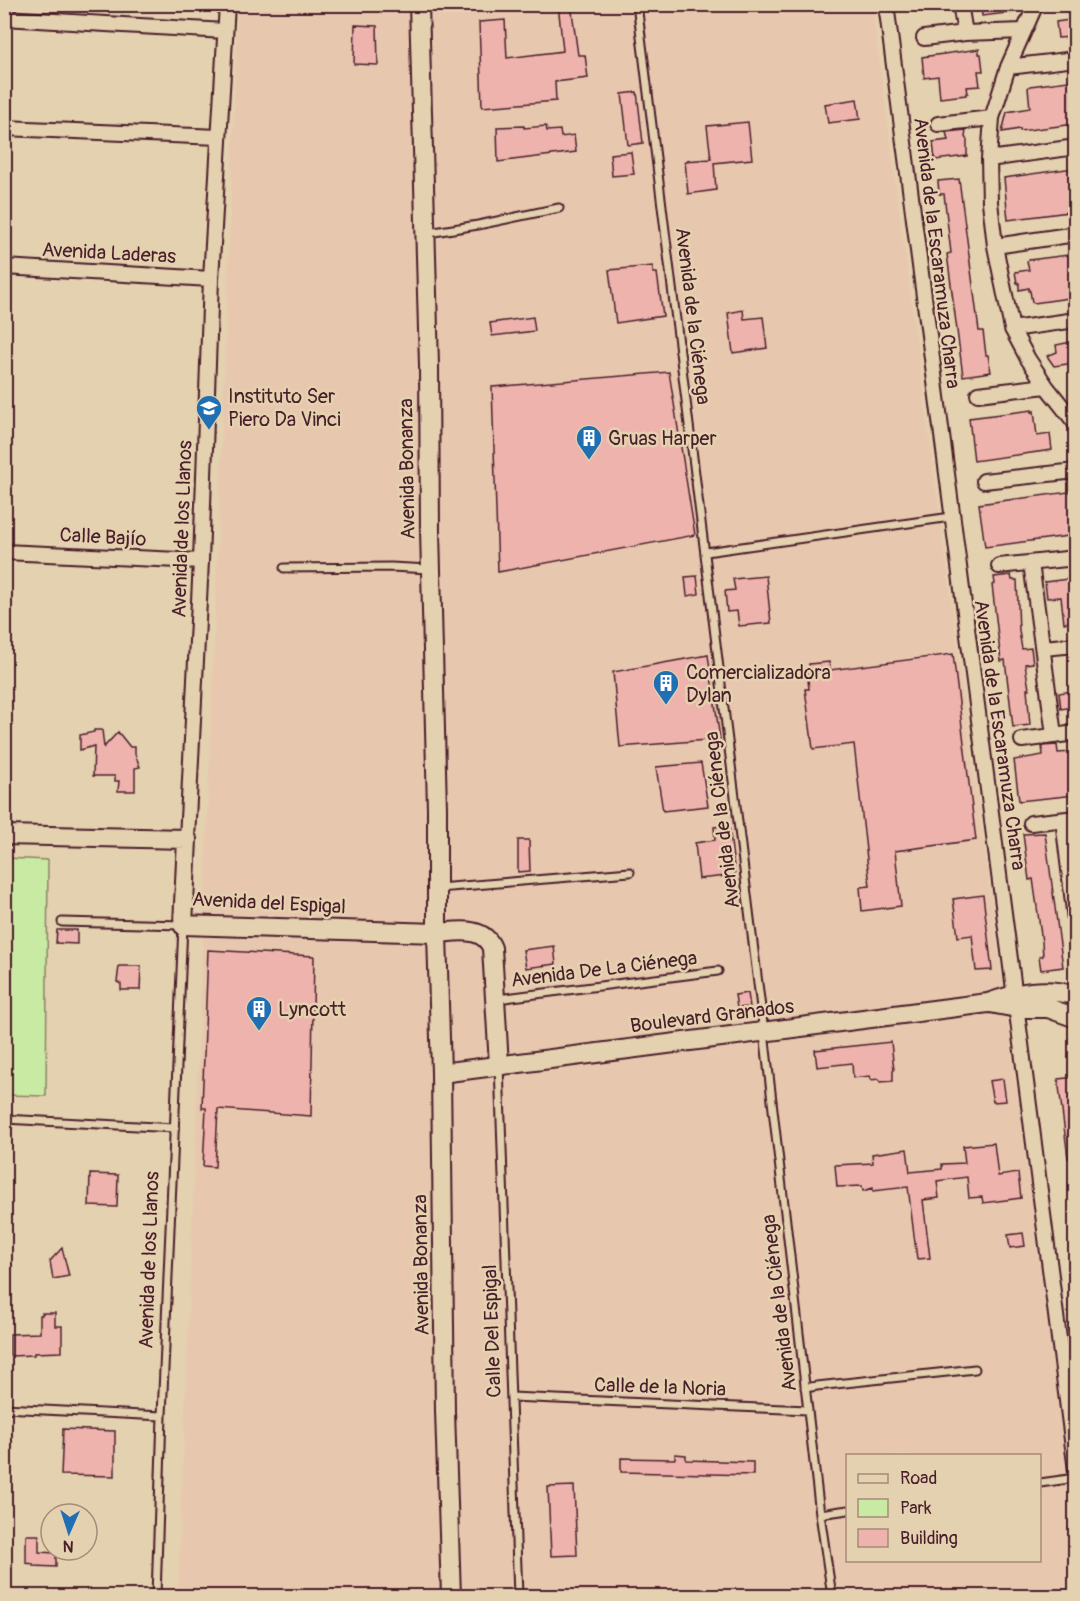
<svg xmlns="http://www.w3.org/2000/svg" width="1080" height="1601" viewBox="0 0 1080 1601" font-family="Pangolin,sans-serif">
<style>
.built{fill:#e7c8ae;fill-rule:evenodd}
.green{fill:#c9eaa3;stroke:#8a8467;stroke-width:1.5}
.building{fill:#eeb3ad;stroke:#4a1f2b;stroke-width:1.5}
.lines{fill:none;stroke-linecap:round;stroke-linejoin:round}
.lane-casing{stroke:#4a1f2b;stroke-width:11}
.street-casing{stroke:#4a1f2b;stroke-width:18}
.secondary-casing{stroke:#4a1f2b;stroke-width:22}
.lane{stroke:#e4d1af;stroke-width:7}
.street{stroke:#e4d1af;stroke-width:14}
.secondary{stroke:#e4d1af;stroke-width:18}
.labels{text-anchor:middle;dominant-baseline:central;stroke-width:5;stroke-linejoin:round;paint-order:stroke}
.street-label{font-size:20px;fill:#4a1f2b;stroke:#e4d1af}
.poi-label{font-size:20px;fill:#4a1f2b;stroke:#e4d1af;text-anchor:start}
</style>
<rect width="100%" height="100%" fill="#e4d1af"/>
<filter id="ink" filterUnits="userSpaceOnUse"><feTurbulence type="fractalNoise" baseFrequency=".0167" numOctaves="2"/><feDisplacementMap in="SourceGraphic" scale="12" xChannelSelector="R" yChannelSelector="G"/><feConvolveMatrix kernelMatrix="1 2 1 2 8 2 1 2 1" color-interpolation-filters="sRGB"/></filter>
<g filter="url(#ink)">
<path class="built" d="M238,5H872L1075,1527V1596H178ZM848,1456H1040V1560H848Z"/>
<path class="green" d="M5,858L48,860L46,1096L5,1095Z"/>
<path class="building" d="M558,4H571L578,55H585L588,78L555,82L556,101L482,107L479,22L505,20L507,58L563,51Z
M981,4H1014L1015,12L982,16Z
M1069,20L1071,37L1058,38L1056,22Z
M355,25L377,26L378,65L354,64Z
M979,49V54H981L983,71H978L980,86L967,87L968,93H966V95L940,98L938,76L924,78L922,57Z
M1076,80V101L1073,103L1075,124L1020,131V129L1002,132L1007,112L1030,108L1028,88L1030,86Z
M637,92L643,143L628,145L622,94Z
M857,99L860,119L828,123L825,104Z
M748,122L752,159L714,163L716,190L688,194L685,161L711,159L707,126Z
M524,126V128L546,126L547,131L560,130L561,137L574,135L576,152L498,162L497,127Z
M966,130L965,137L967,140V156L935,160L933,142L948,140L946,132Z
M631,152L634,174L612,176L610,154Z
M1073,168V169H1076V211L1008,220L1004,178Z
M959,179L979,331H983L986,355H988L991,372L963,376L947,254L951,253L944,194H939L938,181Z
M1076,254V297L1034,303L1032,302L1030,291H1029V288L1019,290V283H1017L1015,272L1029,270L1027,262L1029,260Z
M653,266V273H657L663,316L616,323L609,270Z
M743,310L744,319L763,317L767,348L733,353L728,313Z
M533,317L535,331L492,336L490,323Z
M1076,341L1074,363L1054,366L1047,356L1057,352L1056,345Z
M669,372L695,535L498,572L492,387Z
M1032,410V412L1034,411L1037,436L1050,434L1052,450L974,461L969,418Z
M1076,491V535L985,547L979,504Z
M1011,575L1012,580H1017L1019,631L1022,649L1031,648L1033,663L1025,664L1029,689H1027L1030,725L1013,727L1005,660L1001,661L992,585L995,584L994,577Z
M697,576L699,594L687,596L685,577Z
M766,576L771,623L739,626L737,611L727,612L725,591L735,590L733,579Z
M1076,578V621L1064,623L1061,597L1047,598L1045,582Z
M953,654L976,840L895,851L901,906L862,911L860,887L870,886L854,744L813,749L805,689H809L807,670H809V664L829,662L830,670Z
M708,655L720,739L620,747L613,672Z
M1071,691L1073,707L1061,709L1059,693Z
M94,730H102L104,747L118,732L130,747H135V754L140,767L135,768V791H118L119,781H115V776H93L94,746L80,750V735L94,732Z
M1057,745L1058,753L1073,752V753H1076V795L1019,801L1014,760L1043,755L1042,746Z
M701,763L708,806L663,811L656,767Z
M729,825L735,875L699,879L695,843L715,840L714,827Z
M1045,833L1063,967L1041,970L1039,957L1043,956L1042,942L1033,879L1029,880L1023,834Z
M518,840H529L530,871L518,872Z
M983,895L992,970L976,971L972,935L958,937L953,899Z
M57,930H77V944L56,943Z
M554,946L556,964L526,968L523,950Z
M208,950L314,956L311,1116L218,1109L215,1167L203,1166L206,1108H202Z
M119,966H141L140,990H121V984L117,982Z
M748,993L750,1007L737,1008L735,995Z
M891,1042L894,1070H893V1081L880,1082L879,1079L871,1080L870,1076L853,1078L852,1063L817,1067L815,1050Z
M1076,1077V1157L1068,1158L1058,1079Z
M1003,1079L1006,1101L993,1102L989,1081Z
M994,1143L998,1176L1018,1173L1021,1198L983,1203L982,1197L969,1198L967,1177L937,1181L939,1198L923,1200L930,1258L917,1259L908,1187L873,1191V1188L863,1191L862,1186L837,1187L835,1165L873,1163L872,1154L907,1149L910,1172L942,1169V1164L965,1163L963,1146Z
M90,1174L118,1175L117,1207L89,1206Z
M1023,1233L1025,1246L1010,1248L1008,1235Z
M62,1248L69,1276L53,1279L50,1261Z
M42,1313H55V1326H62V1352L34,1353V1355L10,1356V1334L40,1333V1315H42Z
M63,1429L115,1431V1476L61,1475Z
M675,1454L686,1455V1460L753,1462V1475L621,1472V1458L675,1459Z
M574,1486L577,1555L551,1556L548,1487Z
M26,1535H39V1552L56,1553V1567L33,1566V1564L26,1563Z"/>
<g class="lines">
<g class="lane-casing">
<path id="lane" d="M637,4L764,1032L820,1514L832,1596
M428,233L478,225L559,208
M706,552L951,517
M284,568L391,567L429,569
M438,888L630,872
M62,922L183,925L162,1416L156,1596
M497,999L718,971
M499,1065L518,1596
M4,1119L175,1128
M805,1388L817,1386L975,1369
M511,1397L808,1410
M4,1408L162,1416
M1040,1483L1076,1478
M820,1514L848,1510"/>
</g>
<g class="street-casing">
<path id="street" d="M886,4C948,494 1014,982 1076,1471
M960,4L965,33
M1036,4L1008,67L992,118L989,159L990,202L995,246L1012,329L1028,359L1046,386L1076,424
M4,18L225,31
M924,38L965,33L1024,31
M1008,67L1076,59
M938,124L992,118
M4,128L219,137
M989,159L1076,147
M995,246L1076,234
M4,267L211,279
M1012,329L1076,320
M978,394L1046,386
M984,481L1076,471
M4,552L201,561
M1031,563L1054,735
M999,566L1076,558
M1043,648L1076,645
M1022,740L1076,733
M1063,820L1076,928
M1031,823L1076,818
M187,839L201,561L211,279L227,4"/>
</g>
<g class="secondary-casing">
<path id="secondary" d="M419,4L429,365L430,531L437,809V933L441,1073L445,1411L451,1596
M4,835L187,839L183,925L437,933C456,932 483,925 492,948L499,1065
M990,1003L1017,1008H1048L1076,1018
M441,1073L988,1003C1018,993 1044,986 1076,996"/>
</g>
<use href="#lane" class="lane"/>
<use href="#street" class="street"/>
<use href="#secondary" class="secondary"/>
</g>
</g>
<defs>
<g id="school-pin" transform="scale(1.35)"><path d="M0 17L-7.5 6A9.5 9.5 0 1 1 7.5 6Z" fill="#1f6fb2" stroke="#e4d1af"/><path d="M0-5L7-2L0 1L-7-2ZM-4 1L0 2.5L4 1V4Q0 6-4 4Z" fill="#fff"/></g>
<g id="building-pin" transform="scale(1.35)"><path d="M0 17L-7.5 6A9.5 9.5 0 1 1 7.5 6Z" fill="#1f6fb2" stroke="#e4d1af"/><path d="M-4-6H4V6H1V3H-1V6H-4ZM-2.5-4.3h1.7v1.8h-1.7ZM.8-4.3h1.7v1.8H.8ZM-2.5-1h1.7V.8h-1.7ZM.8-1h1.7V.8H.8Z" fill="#fff"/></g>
</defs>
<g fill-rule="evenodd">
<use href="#school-pin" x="209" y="408"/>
<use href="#building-pin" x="589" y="438"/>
<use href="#building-pin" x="666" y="683"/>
<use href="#building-pin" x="259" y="1009"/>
</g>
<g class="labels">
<g class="street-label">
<text transform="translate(109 253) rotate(3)">Avenida Laderas</text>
<text transform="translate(937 253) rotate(83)">Avenida de la Escaramuza Charra</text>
<text transform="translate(693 316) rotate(83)">Avenida de la Ciénega</text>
<text transform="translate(407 469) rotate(-91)">Avenida Bonanza</text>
<text transform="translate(182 529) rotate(-88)">Avenida de los Llanos</text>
<text transform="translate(103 537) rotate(3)">Calle Bajío</text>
<text transform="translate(1000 735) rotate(82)">Avenida de la Escaramuza Charra</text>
<text transform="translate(722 820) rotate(-97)">Avenida de la Ciénega</text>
<text transform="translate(269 903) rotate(3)">Avenida del Espigal</text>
<text transform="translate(604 969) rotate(-7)">Avenida De La Ciénega</text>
<text transform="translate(712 1016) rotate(-7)">Boulevard Granados</text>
<text transform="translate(149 1260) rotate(-88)">Avenida de los Llanos</text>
<text transform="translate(421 1265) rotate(-91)">Avenida Bonanza</text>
<text transform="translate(779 1303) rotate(-97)">Avenida de la Ciénega</text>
<text transform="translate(492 1331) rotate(-92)">Calle Del Espigal</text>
<text transform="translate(660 1387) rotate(2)">Calle de la Noria</text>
</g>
<g class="poi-label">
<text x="228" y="396">Instituto Ser<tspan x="228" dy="23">Piero Da Vinci</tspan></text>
<text x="608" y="438">Gruas Harper</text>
<text x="686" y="672">Comercializadora<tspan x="686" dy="23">Dylan</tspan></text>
<text x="278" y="1009">Lyncott</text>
</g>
</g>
<rect width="1080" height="1601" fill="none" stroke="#e4d1af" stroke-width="24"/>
<rect x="12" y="12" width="1056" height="1577" fill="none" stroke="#4a1f2b" stroke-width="2" filter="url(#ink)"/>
<rect x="846" y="1454" width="195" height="108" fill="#e4d1af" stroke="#a68a7a" stroke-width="1.5"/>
<rect x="858" y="1474" width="30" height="9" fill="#e4d1af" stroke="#a68a7a" stroke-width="1.5"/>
<text x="900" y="1484" font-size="18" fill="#4a1f2b">Road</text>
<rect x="858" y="1499" width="30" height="18" fill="#c9eaa3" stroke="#a68a7a" stroke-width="1.5"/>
<text x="900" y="1514" font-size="18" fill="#4a1f2b">Park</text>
<rect x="858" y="1529" width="30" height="18" fill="#eeb3ad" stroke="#a68a7a" stroke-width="1.5"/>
<text x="900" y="1544" font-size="18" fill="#4a1f2b">Building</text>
<g transform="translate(69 1532) rotate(183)"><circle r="28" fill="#e4d1af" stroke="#a68a7a" stroke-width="1.5"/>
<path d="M0-4.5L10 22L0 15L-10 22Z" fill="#1f6fb2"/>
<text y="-9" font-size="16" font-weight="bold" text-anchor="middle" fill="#4a1f2b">N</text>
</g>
</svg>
